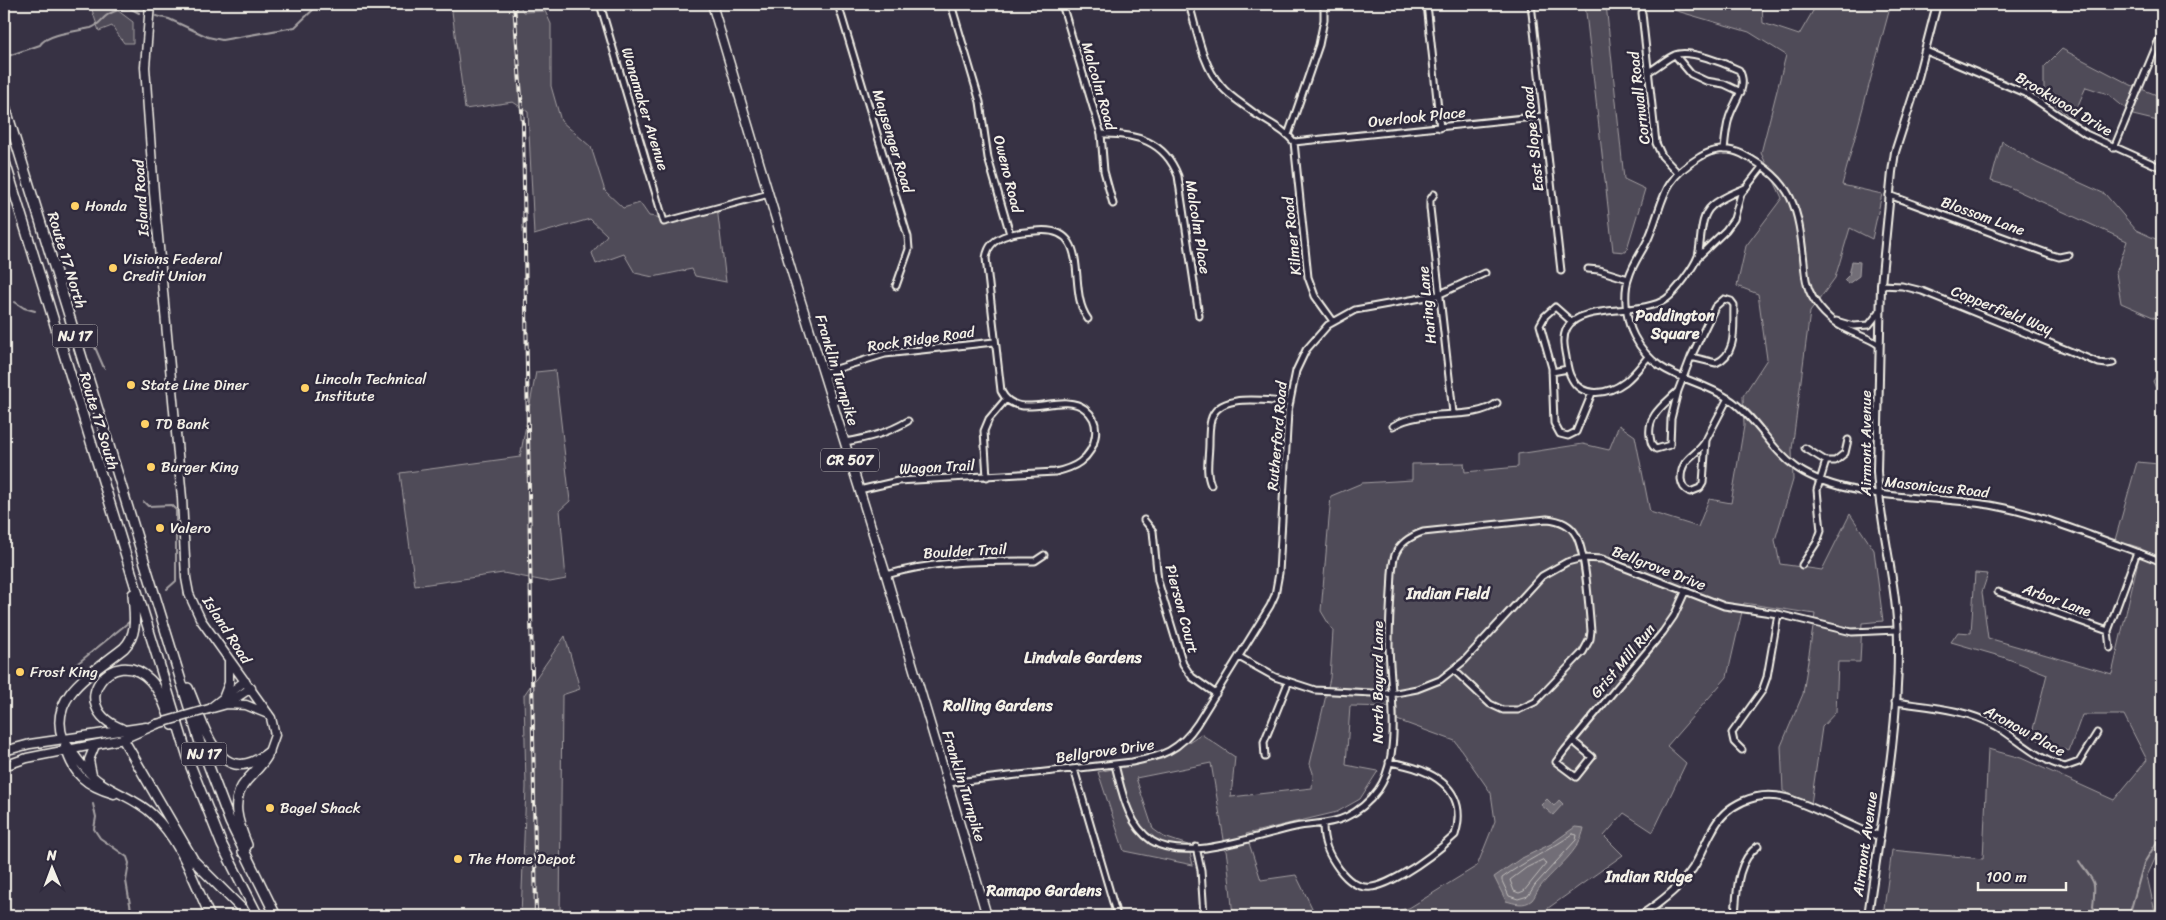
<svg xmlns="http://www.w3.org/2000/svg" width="2166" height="920" viewBox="0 0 2166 920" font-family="Sriracha,sans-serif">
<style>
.green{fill:#504b59;stroke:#a29ea0}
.water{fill:#726e77;stroke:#a6a2a4}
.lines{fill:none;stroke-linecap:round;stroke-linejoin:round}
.shore{stroke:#c0bdbb;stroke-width:1}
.stream{stroke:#a6a2a4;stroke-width:2}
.minor-casing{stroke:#f4f1e8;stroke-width:9}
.tertiary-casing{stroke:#f4f1e8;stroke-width:10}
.secondary-casing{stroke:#f4f1e8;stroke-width:11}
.primary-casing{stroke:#f4f1e8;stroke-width:11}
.trunk-casing{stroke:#f4f1e8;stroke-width:12}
.minor{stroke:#2f2a3d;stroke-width:5}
.tertiary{stroke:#2f2a3d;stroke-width:6}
.secondary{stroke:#2f2a3d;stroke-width:8}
.primary{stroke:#2f2a3d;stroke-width:8}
.trunk{stroke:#2f2a3d;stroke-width:9}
.rail-casing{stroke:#f4f1e8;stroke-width:4}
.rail{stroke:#2f2a3d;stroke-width:2;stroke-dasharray:5.5;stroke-linecap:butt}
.secondary-bridge-casing{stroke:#f4f1e8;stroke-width:11;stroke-linecap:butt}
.secondary-bridge{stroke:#2f2a3d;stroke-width:8}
.poi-dot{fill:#ffd166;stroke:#2f2a3d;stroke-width:2}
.labels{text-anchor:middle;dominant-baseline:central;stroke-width:5;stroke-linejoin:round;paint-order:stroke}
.shield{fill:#2f2a3d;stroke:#b9b5b5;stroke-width:1}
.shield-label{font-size:14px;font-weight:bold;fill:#f4f1e8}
.street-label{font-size:15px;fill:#f4f1e8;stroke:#2f2a3d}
.poi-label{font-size:15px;fill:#f4f1e8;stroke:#2f2a3d;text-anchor:start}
.neighbourhood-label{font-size:16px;font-weight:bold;fill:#f4f1e8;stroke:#2f2a3d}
</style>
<rect width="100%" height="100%" fill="#373244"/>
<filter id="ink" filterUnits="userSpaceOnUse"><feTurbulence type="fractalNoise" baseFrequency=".02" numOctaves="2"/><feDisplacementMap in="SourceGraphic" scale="10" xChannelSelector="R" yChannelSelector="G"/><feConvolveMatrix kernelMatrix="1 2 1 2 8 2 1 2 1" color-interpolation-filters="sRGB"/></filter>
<g filter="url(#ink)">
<path class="green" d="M90,4H109L133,22V43H124L112,26L99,31Z
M451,4H519L523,12L545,11L551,24V86L561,121L591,147L605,191L623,208L640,203L649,216L670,219L717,207L726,282L695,276L692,269L653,277L635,273L624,254L596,264L592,253L607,235L590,219L534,235L528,112L513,102L465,109Z
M1585,4H1606L1624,179L1645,189L1626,252L1613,251Z
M1653,4H1762L1763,23L1799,35L1817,4H1891L1842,185L1882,194L1872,239L1850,228L1835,278L1810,312L1792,449L1793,480L1775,540L1780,564L1822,570L1850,514L1874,550L1883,621L1862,623L1860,662H1838L1836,712L1822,727L1811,804L1783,791L1781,746L1803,694L1815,614L1744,603L1727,677L1667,746L1686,763L1653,832L1624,813L1604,836L1623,855L1537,916H1374L1409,908L1477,866L1495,821L1491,793L1455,741L1397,720V707L1350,706L1346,765L1378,771L1360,799L1337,812L1246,834L1261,880L1296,875L1316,916H1233L1227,857L1211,763L1136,778L1153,829L1164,837L1188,845L1193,865L1124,851L1098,772L1162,759L1201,734L1235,757L1231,797L1312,788L1313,773L1310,764L1330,678L1333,631L1321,611L1331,496L1362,483L1412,480V464L1464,463L1465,472L1518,467V454L1583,444L1609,450L1619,425L1635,436L1650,512L1698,527L1709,499L1731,503L1744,426L1743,396L1767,359L1758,294L1737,286L1746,246L1782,198L1761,153L1786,55L1749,32Z
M2062,49L2131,85L2162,97V122L2133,115L2108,94L2086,87L2072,119L2044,95V67Z
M2002,141L2037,163L2105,194L2136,230L2160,241L2162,239V321L2121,303L2116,273L2127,241L2005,185L1991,181Z
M2162,369V404L2153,381Z
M555,370L570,501L560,510L566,579L550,582L503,573L415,586L400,473L520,457L536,372Z
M2162,461V844L2147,876L2156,916H1883L1892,850L1983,859L1988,749L2021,758L2114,800L2147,760L2124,715H2082L2069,751L2031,737L2047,674L2003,657L1951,642L1958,632L1971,633L1975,573L1988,574L1982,592L1988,638L2112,674L2141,548L2115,540L2137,462L2159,464Z
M565,636L580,689L562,695L560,916H521L526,787L524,695Z"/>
<path class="water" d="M1852,261L1860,262L1859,276L1848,284L1844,280L1849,275Z
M1547,799L1554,806L1559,800L1563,804L1553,815L1541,805Z
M1575,827L1584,828C1579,853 1556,867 1540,887C1537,890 1535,897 1532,900C1524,907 1514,903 1506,901L1494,877L1520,859L1551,844Z"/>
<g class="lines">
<path class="shore" d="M1573,834L1577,835L1576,840L1535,885L1528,896L1518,899L1509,896L1502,881V878C1525,861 1550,850 1573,834Z
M1543,860L1546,864L1524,891L1519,893L1514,891L1510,880L1526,868Z"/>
<path class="stream" d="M156,16L169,19L208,37L222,40L295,27L319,4
M5,57L40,45C46,34 78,31 91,28C98,26 101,20 106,16C112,11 121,9 128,7L139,13
M15,302L24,308L35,311
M91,338L104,368
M144,502L148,506L171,505L176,510V581L167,589
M73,667L129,622
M93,804L96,817L94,829L100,838L127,857L129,863L126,881L132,916
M2079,861C2095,885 2096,877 2093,907L2099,916
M2129,916L2144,863L2162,834"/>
<g class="minor-casing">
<path id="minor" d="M600,4L664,222L769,194
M838,4L908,237L909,249L896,286
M951,4L980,102L988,158L1010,234
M1062,4L1101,134L1104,171L1113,204
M1189,4C1197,30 1202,65 1221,86C1230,97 1243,104 1254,113C1267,122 1284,129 1294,142L1308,277L1315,296L1333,321
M1427,4L1440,128
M1531,4L1561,271
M1642,13L1656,143L1662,156L1677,172
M1926,51L2027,94L2086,134L2162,168
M1675,55L1691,74L1706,81L1724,84L1741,92
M1648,72C1658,67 1665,59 1675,55C1689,49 1724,63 1739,70C1749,87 1734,101 1729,118C1726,128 1725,139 1724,150
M1101,134C1135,133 1165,141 1178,176L1199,316
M1288,135L1319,45L1324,20V4
M1294,142L1543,116
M2114,148L2158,42
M1434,194L1430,200V208L1453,413
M1889,195L2052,255L2059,257L2069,255
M1698,257L1726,230L1734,219L1741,194L1762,167
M1588,269L1599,270L1628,279
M1881,285L1902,286L1922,291L2099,363L2107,364L2113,363
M1724,299L1731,301L1734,305C1733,326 1738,354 1716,363L1691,357L1715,307Z
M1836,321L1853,326L1869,325L1880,311
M1572,322L1555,307L1545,316L1540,325L1552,368L1554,423L1560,434L1568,436L1576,432L1592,393
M1879,345C1870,338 1860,336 1850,331C1835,325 1821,312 1813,298C1806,287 1805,275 1804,262C1798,207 1794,181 1742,154C1728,147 1712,149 1700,157C1660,181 1665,199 1649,237C1643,251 1633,263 1629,277C1623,292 1626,321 1634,336C1658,382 1696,375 1732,401C1758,420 1771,450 1797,468C1846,502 1937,495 1995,506C2028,512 2059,524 2090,535C2114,544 2139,552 2162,562
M1648,357C1641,365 1634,375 1625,382C1609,394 1583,399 1572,379C1568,373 1567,365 1566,357C1564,347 1562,337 1567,328C1581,303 1642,316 1666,299C1676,292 1694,267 1698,256C1702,241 1699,217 1712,206C1720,198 1734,193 1745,188
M1552,372L1568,369
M823,373L885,354L994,342
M1678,391L1671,419L1670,445L1656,449C1651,446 1651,442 1650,436C1647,415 1664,405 1678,391Z
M1678,391L1691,357
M1393,426C1424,407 1472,422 1497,403
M1706,440L1703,483L1700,488L1690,492C1684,489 1682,486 1681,479C1681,456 1697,457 1706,440Z
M1706,440L1728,398
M845,442C868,438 888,433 908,421
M1805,448L1826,461H1835L1845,453L1848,440
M987,477L984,431L989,419L1006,399
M1211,485C1205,472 1209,457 1209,443C1209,436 1209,427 1211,420C1218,391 1267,402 1290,402
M859,490L898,481L1055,472C1064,470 1072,468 1080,462C1096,450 1103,423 1085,409C1062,390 1017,424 1001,391L986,258C988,245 995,239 1008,235C1017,232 1026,232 1035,231C1095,224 1065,289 1088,319
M1144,520L1153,531L1158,581L1183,664L1192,677L1216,694
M1802,565L1817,542L1821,531L1817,490L1826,461
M886,575C933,561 980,561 1028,561H1035L1044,555
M1998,592L2108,631
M2110,648L2108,631L2137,552
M1239,657L1275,677L1315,690L1391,694L1417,689L1440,680L1464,661L1542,576L1567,562L1583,558L1602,559L1724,606L1778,614L1852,632L1897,630
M1895,702C1928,707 1966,709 1996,726C2019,740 2038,760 2065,767L2079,762L2097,733
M1573,741L1592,757L1576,777L1556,762L1565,750L1663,632L1674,616L1685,592
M1742,750L1734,742L1732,733L1762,691L1767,677L1778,614
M1265,757L1264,742L1288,683
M1115,765C1122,791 1127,824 1152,841C1186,863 1258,835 1295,827C1312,823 1330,825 1346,817C1359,811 1370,801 1378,790C1403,755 1390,687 1389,646C1389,628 1390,610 1391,593C1392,581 1391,567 1395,555C1400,543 1411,536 1423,532L1547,519C1559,520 1570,524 1576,535C1586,552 1589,610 1591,631L1590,639L1583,652L1535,702L1518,710H1503L1490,704L1454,670
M1074,769L1117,916
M948,783L1132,762C1162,756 1179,751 1197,724L1270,606L1275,595L1279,573L1288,411L1296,371L1306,350L1328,325L1355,310L1438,295L1485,273
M1323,824C1323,843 1328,854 1339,869C1360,897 1378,888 1403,874C1422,863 1439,850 1455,835C1470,787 1429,768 1389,762
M1196,847L1201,870L1204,916
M1735,916C1737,892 1736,862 1758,846"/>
</g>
<g class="tertiary-casing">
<path id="tertiary" d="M1640,916C1660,903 1680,888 1693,868C1701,856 1705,843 1712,831C1725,804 1757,790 1786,798C1810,805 1842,822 1866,832L1880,836
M1868,916C1880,828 1899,733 1898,644C1898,586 1880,529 1877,471L1881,285L1892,172L1895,152L1914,93L1937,4"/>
</g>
<g class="secondary-casing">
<path id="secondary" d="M150,4L145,67L154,193L182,498L186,578L189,594L201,620L271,718L275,735L269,752
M224,696L229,683V661
M227,704L246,705L268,714
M213,706L245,681
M209,709L227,704L251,688
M63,739C74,754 85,772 100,782C117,794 138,800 152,814C181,841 194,882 210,916
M65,746C73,775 86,786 114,794
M4,751L30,744L146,727
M4,766L27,758L123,739L157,724
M92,775L89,760L95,745"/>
</g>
<g class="primary-casing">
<path id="primary" d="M712,4L792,273L886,575L987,916"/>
</g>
<g class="trunk-casing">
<path id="trunk" d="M4,103L200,743L230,822L276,916
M4,159L191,767L222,845L258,916
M188,688C204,723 217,793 269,752
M122,729C63,706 113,642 150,680C162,692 166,710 173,725
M63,739C47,695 96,671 124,648C139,633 134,613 133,594
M123,739L194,861L249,916
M243,852L247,845C238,823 229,800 247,780C254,772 262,765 267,756"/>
</g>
<use href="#minor" class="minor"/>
<use href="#tertiary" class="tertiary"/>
<use href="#secondary" class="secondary"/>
<use href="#primary" class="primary"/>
<use href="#trunk" class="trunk"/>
<g class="rail-casing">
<path id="rail" d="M514,4L523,124L536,916"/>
</g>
<use href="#rail" class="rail"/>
<g class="secondary-bridge-casing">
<path id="secondary-bridge" d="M157,724L209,709"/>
</g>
<use href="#secondary-bridge" class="secondary-bridge"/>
</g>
</g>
<g class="poi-dot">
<circle cx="75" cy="206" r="5"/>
<circle cx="113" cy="268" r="5"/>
<circle cx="131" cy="385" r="5"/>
<circle cx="305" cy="388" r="5"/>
<circle cx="145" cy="424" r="5"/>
<circle cx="151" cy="467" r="5"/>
<circle cx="160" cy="528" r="5"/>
<circle cx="20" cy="672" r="5"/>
<circle cx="270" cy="808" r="5"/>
<circle cx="458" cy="859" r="5"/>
</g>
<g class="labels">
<g class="shield">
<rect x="52.5" y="324.5" width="45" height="23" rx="4"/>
<rect x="821" y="448.5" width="58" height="23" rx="4"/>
<rect x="181.5" y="742.5" width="45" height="23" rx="4"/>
</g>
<g class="shield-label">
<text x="75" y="336">NJ 17</text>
<text x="850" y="460">CR 507</text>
<text x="204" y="754">NJ 17</text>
</g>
<g class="street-label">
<text transform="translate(1099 86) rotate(74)">Malcolm Road</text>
<text transform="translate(1639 98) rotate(-97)">Cornwall Road</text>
<text transform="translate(2064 104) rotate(31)">Brookwood Drive</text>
<text transform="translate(645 109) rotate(73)">Wanamaker Avenue</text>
<text transform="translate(1417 117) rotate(-6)">Overlook Place</text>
<text transform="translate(1533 139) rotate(-96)">East Slope Road</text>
<text transform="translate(893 141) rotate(73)">Maysenger Road</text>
<text transform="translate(1008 174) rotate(76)">Oweno Road</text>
<text transform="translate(141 198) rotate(-94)">Island Road</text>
<text transform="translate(1983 216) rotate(20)">Blossom Lane</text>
<text transform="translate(1198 227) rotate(81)">Malcolm Place</text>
<text transform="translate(1292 236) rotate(-96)">Kilmer Road</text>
<text transform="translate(67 260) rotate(73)">Route 17 North</text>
<text transform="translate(1427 305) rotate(-96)">Haring Lane</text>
<text transform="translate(2002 310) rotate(22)">Copperfield Way</text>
<text transform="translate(921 339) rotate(-8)">Rock Ridge Road</text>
<text transform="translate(837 370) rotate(73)">Franklin Turnpike</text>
<text transform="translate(99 421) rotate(73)">Route 17 South</text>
<text transform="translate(1277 436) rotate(-85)">Rutherford Road</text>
<text transform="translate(1866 443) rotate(-90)">Airmont Avenue</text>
<text transform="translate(937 467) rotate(-3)">Wagon Trail</text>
<text transform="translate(1937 487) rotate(6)">Masonicus Road</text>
<text transform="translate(965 551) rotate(-3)">Boulder Trail</text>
<text transform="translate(1659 568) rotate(21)">Bellgrove Drive</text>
<text transform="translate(2057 600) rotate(20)">Arbor Lane</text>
<text transform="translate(1182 609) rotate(75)">Pierson Court</text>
<text transform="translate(227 630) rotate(57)">Island Road</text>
<text transform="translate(1623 661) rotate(-50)">Grist Mill Run</text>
<text transform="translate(1378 682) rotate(-90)">North Bayard Lane</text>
<text transform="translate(2025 731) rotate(29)">Aronow Place</text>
<text transform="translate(1105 751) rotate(-8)">Bellgrove Drive</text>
<text transform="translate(964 786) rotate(73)">Franklin Turnpike</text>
<text transform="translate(1865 844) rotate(-82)">Airmont Avenue</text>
</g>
<g class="poi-label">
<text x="85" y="206">Honda</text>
<text x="123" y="259">Visions Federal<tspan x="123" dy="17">Credit Union</tspan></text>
<text x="315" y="379">Lincoln Technical<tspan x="315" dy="17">Institute</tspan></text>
<text x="141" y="385">State Line Diner</text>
<text x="155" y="424">TD Bank</text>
<text x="161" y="467">Burger King</text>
<text x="170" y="528">Valero</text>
<text x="30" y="672">Frost King</text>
<text x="280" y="808">Bagel Shack</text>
<text x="468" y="859">The Home Depot</text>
</g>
<g class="neighbourhood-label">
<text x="1675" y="315">Paddington<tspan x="1675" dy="18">Square</tspan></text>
<text x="1448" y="593">Indian Field</text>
<text x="1083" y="657">Lindvale Gardens</text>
<text x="998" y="705">Rolling Gardens</text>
<text x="1649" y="876">Indian Ridge</text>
<text x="1044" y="890">Ramapo Gardens</text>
</g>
</g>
<rect width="2166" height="920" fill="none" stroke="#2f2a3d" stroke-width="20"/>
<rect x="10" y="10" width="2146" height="900" fill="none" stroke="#f4f1e8" stroke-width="2" filter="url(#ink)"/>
<g transform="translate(52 868) rotate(359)" stroke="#2f2a3d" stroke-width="4" paint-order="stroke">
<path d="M0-4L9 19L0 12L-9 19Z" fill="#f4f1e8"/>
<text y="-8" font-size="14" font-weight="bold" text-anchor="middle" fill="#f4f1e8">N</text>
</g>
<path d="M1978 882v8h88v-8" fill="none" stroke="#f4f1e8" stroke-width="2.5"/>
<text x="1986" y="882" font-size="15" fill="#f4f1e8" stroke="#2f2a3d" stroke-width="4" paint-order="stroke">100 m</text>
</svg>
